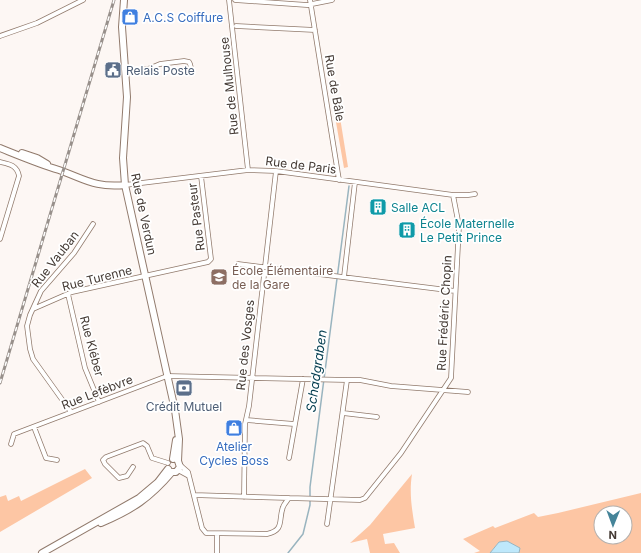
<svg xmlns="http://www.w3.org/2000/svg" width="641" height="553" viewBox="0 0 641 553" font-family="Inter,sans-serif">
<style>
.green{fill:#fdc6a4;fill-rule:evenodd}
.water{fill:#bee8fb;stroke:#99b4bf}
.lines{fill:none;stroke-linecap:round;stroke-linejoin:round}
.stream{stroke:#99b4bf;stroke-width:1.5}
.street-casing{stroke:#917a6c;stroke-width:5.5}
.secondary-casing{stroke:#917a6c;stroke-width:8}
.street{stroke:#fff;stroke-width:4}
.secondary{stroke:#fff;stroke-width:6}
.rail-casing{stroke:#98908b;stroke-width:3}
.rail{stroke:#fff;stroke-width:1.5;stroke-dasharray:4.5;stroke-linecap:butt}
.labels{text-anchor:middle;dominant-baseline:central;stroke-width:3.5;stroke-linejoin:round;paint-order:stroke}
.shop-label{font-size:12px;fill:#366cbe;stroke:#fff;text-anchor:start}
.service-label{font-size:12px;fill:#4e5e75;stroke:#fff;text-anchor:start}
.street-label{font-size:12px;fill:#433933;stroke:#fff}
.culture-label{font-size:12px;fill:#0d838f;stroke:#fff;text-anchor:start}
.education-label{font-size:12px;fill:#785e54;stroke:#fff;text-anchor:start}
.water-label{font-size:13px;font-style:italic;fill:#053e50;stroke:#fff}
</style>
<rect width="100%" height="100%" fill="#fdf7f4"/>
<path class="green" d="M333,105H338L348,167L344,168Z
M85,469L92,478L0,532V497L6,495L8,501L19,496L21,501Z
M412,474C409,493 412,510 415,528L383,534L385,544L394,543L400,553H370L367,539L350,543L370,525Z
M641,493V553H519V548L499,542L490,553H474L480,551L463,539L493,526L495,528L534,513L538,517L558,513ZM601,513H625V537H601Z"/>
<path class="water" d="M507,541L520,548L519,553H490L499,542Z"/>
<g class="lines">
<path class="stream" d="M288,553L303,534L310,505V487L349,186"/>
<g class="street-casing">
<path id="street" d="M229,0L248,170
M235,0L307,5L332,0
M310,0L339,180
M236,26L315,30
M0,36L37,23L83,0
M126,72L148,69L160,64L184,61L189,62L190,64L192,72
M0,162C9,164 17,165 19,176L0,239
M125,185L248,170L276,171L453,195H468L475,194
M238,264L455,291
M344,277L355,182
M68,294L85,368L99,402
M33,309L72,292L208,262L211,259L201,176
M71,412L33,359L30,349L27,326L30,315L41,291L74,253L93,224
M343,413L377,417
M246,420L294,424
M34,427L46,458L57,460
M11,444L14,434L167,376L347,380H360L391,386L468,392
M289,458L303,379
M133,467L127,476L119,478L105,464L103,460L106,457L143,443L147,446L152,458L168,463
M178,470L189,476L188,472L180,465
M189,476L202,528L206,533L267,534C285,530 278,520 283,507C284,504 287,501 289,498L360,500L365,498L401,453L451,378L459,226L453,195
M194,495L289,498
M244,497L245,424L249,406L276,171
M327,524L347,380
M217,553V534"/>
</g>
<g class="secondary-casing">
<path id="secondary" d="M124,0L122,27L127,97L123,158L125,185L175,410L179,439L178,461L180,467L176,472H172
M0,148C20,156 39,164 59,170C85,179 95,188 125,185
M22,153L37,158L47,164
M173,459L176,440
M101,523C132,510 150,498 172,472
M42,553L139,498L158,482L168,469"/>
</g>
<use href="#street" class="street"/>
<use href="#secondary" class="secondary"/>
<g class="rail-casing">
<path id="rail" d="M0,383L114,0"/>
</g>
<use href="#rail" class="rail"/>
</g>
<defs>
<g id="shop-square" transform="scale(0.9)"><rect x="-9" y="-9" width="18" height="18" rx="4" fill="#3f7fe0" stroke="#fff"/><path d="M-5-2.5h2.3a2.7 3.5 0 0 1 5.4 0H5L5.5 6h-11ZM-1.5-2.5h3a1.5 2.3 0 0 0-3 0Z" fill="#fff"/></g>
<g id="civic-square" transform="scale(0.9)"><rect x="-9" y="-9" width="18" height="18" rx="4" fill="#5c6f8a" stroke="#fff"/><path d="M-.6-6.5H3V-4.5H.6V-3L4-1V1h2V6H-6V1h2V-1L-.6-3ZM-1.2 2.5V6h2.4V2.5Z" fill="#fff"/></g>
<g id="building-square" transform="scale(0.9)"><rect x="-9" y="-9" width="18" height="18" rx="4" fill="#0f9aa8" stroke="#fff"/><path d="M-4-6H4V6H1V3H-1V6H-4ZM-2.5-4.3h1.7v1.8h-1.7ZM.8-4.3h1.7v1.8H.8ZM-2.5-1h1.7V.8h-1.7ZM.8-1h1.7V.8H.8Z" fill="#fff"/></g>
<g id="school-square" transform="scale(0.9)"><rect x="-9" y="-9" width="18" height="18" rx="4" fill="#8d6e63" stroke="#fff"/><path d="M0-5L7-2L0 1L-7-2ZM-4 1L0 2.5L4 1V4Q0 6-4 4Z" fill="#fff"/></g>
<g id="bank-square" transform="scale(0.9)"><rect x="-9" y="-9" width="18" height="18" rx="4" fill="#5c6f8a" stroke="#fff"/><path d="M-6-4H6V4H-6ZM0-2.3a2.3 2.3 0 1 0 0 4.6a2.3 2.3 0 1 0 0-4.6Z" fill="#fff"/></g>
</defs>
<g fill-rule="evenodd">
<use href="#shop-square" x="130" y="17"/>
<use href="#civic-square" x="113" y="70"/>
<use href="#building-square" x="378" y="207"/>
<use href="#building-square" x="407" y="230"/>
<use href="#school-square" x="219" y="277"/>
<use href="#bank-square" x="184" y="388"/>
<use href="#shop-square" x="234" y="428"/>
</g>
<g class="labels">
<g class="shop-label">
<text x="143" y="17">A.C.S Coiffure</text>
<text x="234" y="446" text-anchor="middle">Atelier<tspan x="234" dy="14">Cycles Boss</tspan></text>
</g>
<g class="service-label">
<text x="126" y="70">Relais Poste</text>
<text x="184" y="406" text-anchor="middle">Crédit Mutuel</text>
</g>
<g class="street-label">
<text transform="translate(229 86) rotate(-96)">Rue de Mulhouse</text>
<text transform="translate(335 88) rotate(80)">Rue de Bâle</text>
<text transform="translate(301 165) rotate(7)">Rue de Paris</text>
<text transform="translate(144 214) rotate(78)">Rue de Verdun</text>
<text transform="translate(196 217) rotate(-97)">Rue Pasteur</text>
<text transform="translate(55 259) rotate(-52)">Rue Vauban</text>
<text transform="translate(97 278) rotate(-14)">Rue Turenne</text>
<text transform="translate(444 313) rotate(-87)">Rue Frédéric Chopin</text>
<text transform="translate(245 345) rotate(-84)">Rue des Vosges</text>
<text transform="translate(92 346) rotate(75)">Rue Kléber</text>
<text transform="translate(97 392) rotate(-21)">Rue Lefèbvre</text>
</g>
<g class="culture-label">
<text x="391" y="207">Salle ACL</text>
<text x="420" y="223">École Maternelle<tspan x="420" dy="14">Le Petit Prince</tspan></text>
</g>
<g class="education-label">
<text x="232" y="270">École Élémentaire<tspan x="232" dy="14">de la Gare</tspan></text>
</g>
<g class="water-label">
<text transform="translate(316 371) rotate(-82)">Schadgraben</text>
</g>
</g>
<g transform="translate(613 525) rotate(181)"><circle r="19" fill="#ffffff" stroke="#b4b0ad"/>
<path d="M0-3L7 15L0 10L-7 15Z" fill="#458499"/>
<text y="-6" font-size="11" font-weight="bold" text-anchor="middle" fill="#433933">N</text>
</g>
</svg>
